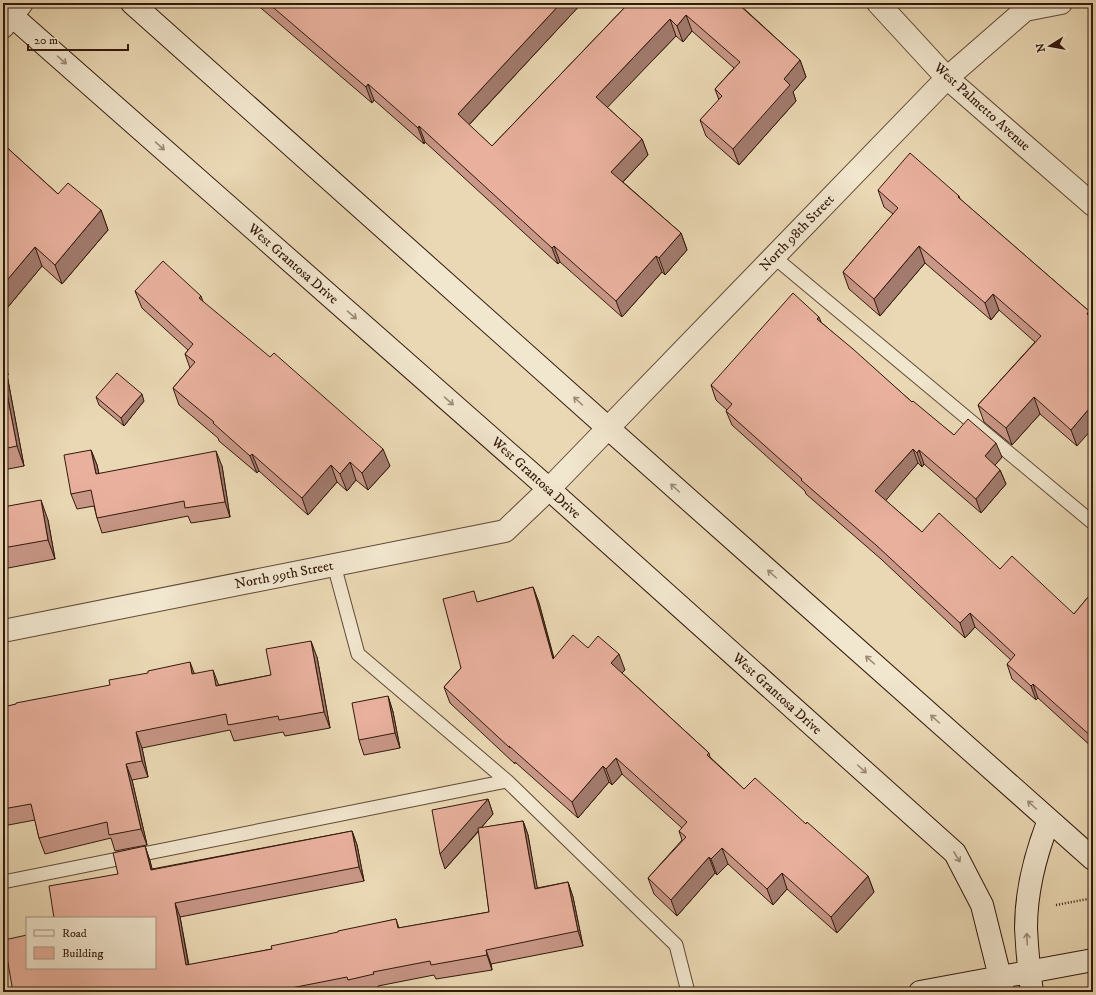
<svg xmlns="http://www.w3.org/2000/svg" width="1096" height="995" viewBox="0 0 1096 995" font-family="'IM FELL DW Pica',serif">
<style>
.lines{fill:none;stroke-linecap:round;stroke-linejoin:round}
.lane-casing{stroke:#614936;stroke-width:15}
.street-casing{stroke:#614936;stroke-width:24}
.secondary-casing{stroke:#33190c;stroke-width:24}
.path{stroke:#33190c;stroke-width:2.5;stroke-dasharray:1 2;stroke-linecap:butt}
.lane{stroke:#f1e6ce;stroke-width:13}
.street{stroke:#f1e6ce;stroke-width:22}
.secondary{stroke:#f1e6ce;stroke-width:22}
.wall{fill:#c89787;stroke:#33190c}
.shaded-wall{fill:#a27b6e;stroke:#33190c}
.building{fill:#e8b09d;stroke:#33190c}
.oneway{stroke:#9c8a77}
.labels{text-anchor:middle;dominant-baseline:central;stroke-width:4;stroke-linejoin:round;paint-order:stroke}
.street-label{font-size:14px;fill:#33190c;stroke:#f1e6ce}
</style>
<rect width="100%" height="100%" fill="#ead8b4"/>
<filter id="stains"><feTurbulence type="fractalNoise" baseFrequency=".005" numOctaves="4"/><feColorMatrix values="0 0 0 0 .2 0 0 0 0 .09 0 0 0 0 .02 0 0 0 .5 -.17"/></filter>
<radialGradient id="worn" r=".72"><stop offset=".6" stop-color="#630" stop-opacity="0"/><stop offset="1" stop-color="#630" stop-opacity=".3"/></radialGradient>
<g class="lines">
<g class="lane-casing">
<path id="lane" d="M774,257L1093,523
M334,565L358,654L507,781L676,945L688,992
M3,882L507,781"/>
</g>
<g class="street-casing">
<path id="street" d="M878,3L947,78L1093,205
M3,27L22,3
M3,631L505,531L549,489L947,78L1025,10L1061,3"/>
</g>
<g class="secondary-casing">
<path id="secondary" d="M132,3L608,428L1093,859
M3,8L549,489L955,853L982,905L1000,977L1003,992
M920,992L1093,960
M1032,992C1029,971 1027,949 1026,928C1026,891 1036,853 1049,820"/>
</g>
<path class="path" d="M1056,905L1093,898"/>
<use href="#lane" class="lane"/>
<use href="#street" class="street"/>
<use href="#secondary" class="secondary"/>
</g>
<path class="wall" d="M255,3H506L511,7L515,3H582L469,125L492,146L626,6L622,3H738L739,4L800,60L806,77L793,92L796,101L739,165L706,136L700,120L719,100L715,89L734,68L692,31L683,42L676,36L607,107L642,139L648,155L623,182L681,233L687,250L665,275L662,272L622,317L560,262L558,264L425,142L424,144L374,100L372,103Z
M3,144L58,194L101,210L108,230L62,284L42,266L3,313Z
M878,190L959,196L960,199L1089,311L1091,318L1077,446L1040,414L1012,445L984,422L978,405L1035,342L999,310L991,320L925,263L880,316L849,289L843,272L893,214L884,207Z
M135,291L203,302L390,466L368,490L356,480L347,491L337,482L308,515L259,471L257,473L219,441L218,438L179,405L173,388L190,368L185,354L188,350L142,308Z
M822,323L912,402L954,435L1002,457L995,465L1000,470L1006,484L981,513L924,464L922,467L918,463L885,500L922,532L1000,569L1074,614L1093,591V748L1038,698L1036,700L1012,679L1007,664L1011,660L975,627L965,638L881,559L806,494L805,491L732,425L726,411L727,410L716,400L711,385Z
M3,347L8,375H7L24,466L3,470Z
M96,397L144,401L124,426L99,405Z
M91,450L97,465L99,474L222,466L230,517L191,523L188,516L102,533L97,518L94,506L77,509L71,494Z
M3,507L48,520L55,559L3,569Z
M533,587L539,603L554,658L588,648L625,670L622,673L709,753L710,757L744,789L806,824L868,876L874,892L837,933L787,889L773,905L728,864L717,875L715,873L677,916L654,894L648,878L682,840L679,831L682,828L622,774L612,785L609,782L578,818L515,762V764L450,703L444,687L461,668L478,602Z
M317,657L330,728L285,736L283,732L234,741L230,730L142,748L148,777L132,780L147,845L115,851L111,838L45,854L39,838L35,820L3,826V707L194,673L219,685L271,675Z
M388,696L393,712L400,748L364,755L359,740Z
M488,799L493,814L481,828L523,821L528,835L537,888L568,882L573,897L583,946L491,964L492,970L436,979L434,975L378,986L379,989L362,992H352V991L346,992H13L27,968L145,846L150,861L152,869L352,831L357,845L364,881L180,917L189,965L272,949L396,919L399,928L489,912L479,831L445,869Z"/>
<path class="shaded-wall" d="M561,3H582L464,130L458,114Z
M686,15L692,31L683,42L677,26Z
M670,19L676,36L602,113L596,97Z
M800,60L806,77L793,92L796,101L739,165L733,149L784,79Z
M368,84L374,100L372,103L366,87Z
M419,126L425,142L424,144L418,128Z
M642,139L648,155L617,188L611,172Z
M101,210L108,230L62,284L55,265Z
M681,233L687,250L665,275L659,258Z
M554,246L560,262L558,264L552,248Z
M919,246L925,263L880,316L874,299Z
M35,247L42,266L3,313V285Z
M656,256L662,272L622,317L616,301Z
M993,294L999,310L991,320L985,303Z
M201,296L207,313L199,298Z
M1089,311L1093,322L1087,314Z
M819,317L825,331L817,319Z
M3,347L8,375L3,362Z
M3,365L7,375L24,466L17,446L3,373Z
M142,394L144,401L124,426L121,418Z
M1034,397L1040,414L1012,445L1006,428Z
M1093,404V428L1077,446L1071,430Z
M996,443L1002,457L990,471L985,456Z
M383,449L390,466L368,490L362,473Z
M913,449L918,463L881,506L875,491Z
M91,450L97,465L102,489L96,474Z
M919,450L924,464L922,467L917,453Z
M216,451L222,466L230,517L225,502Z
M252,454L259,471L257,473L250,456Z
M350,462L356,480L347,491L340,474Z
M331,465L337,482L308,515L302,498Z
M1000,470L1006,484L981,513L976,499Z
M41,500L48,520L55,559L48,540Z
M533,587L539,603L558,675L553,659Z
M970,613L975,627L965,638L960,623Z
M311,641L317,657L330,728L324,712Z
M619,654L625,670L616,679L611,663Z
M190,662L196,678L192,674Z
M213,670L219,686H216Z
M1033,684L1038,698L1036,700L1031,686Z
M388,696L393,712L400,748L395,733Z
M136,732L142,748L148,777L142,761Z
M616,758L622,774L612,785L606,769Z
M126,764L132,780L147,845L141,829Z
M603,766L609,782L578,818L572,802Z
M488,799L493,814L445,869L440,854Z
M523,821L528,835L540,903L535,889Z
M352,831L357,845L364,881L359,867Z
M145,846L150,861L156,884L151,870Z
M722,848L728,864L717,875L711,859Z
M709,857L715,873L677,916L671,900Z
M782,873L787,889L773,905L767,889Z
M868,876L874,892L837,933L831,917Z
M568,882L573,897L583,946L578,931Z
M175,903L180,917L191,980L186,965Z
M486,950L491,964L492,970L487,955Z"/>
<path class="building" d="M268,3H506L511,7L515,3H561L458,114L492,146L629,3H737L800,60L784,79L790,85L733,149L700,120L722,96L715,89L740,62L686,15L677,26L670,19L596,97L642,139L611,172L681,233L659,258L656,256L616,301L554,246L552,248L419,126L418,128L368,84L366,87Z
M3,144L58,194L68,183L101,210L55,265L35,247L3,285V237L8,231L3,226Z
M910,153L959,196L958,197L1089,311L1087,314L1093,319V404L1071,430L1034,397L1006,428L978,405L1041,336L993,294L985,303L919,246L874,299L843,272L898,208L878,190Z
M163,261L201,296L199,298L270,357L274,353L383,449L362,473L350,462L340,474L331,465L302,498L252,454L250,456L213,423L214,422L173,388L195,362L185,354L193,344L135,291Z
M793,293L819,317L817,319L853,349L912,402L913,401L954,435L968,419L996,443L985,456L1000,470L976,499L919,450L917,453L913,449L875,491L922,532L939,513L1000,569L1012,556L1074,614L1093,591V738L1033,684L1031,686L1007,664L1015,655L970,613L960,623L876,545L801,480L802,479L726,411L732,404L711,385Z
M3,373L17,446L3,449Z
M117,373L142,394L121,418L96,397Z
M91,450L96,474L216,451L225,502L185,508L184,501L97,518L91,490L71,494L64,455Z
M41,500L48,540L3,548V507Z
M533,587L553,659L573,635L588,648L598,636L619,654L611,663L709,753L707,755L744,789L755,778L806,824L807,822L868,876L831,917L782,873L767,889L722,848L711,859L709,857L671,900L648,878L686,837L679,831L687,822L616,758L606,769L603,766L572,802L509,746L510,748L444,687L461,668L443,599L474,591L477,602Z
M311,641L324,712L279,720L278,716L228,725L226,714L136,732L142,761L126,764L141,829L109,835L107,822L39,838L31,804L3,809V707L16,704V703L110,685L109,680L148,673V671L190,662L192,674L213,670L216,686L271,675L266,649Z
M388,696L395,733L359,740L352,703Z
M488,799L440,854L432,810Z
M523,821L535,889L568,882L578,931L486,950L487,955L431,965L430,961L373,972L374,974L348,980L347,977L271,992H13L4,940L27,935V968H155V918H54L49,886L118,874L113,853L145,846L151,870L352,831L359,867L175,903L186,965L272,949L271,946L338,932V931L396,919L398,928L489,912L478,828Z"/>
<defs><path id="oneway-shaft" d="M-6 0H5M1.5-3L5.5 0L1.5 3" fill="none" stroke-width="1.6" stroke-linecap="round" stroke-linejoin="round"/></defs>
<g class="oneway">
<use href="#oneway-shaft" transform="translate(62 60) rotate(41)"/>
<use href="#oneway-shaft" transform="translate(160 146) rotate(41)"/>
<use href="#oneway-shaft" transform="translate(352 315) rotate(41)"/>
<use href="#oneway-shaft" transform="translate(449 401) rotate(41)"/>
<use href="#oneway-shaft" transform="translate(578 401) rotate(-138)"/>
<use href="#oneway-shaft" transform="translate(675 488) rotate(-138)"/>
<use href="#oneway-shaft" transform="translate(772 574) rotate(-138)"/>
<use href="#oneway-shaft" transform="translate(870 660) rotate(-138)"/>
<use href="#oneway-shaft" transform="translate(935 719) rotate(-138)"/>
<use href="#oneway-shaft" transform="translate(862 769) rotate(42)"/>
<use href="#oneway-shaft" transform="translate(1032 805) rotate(-138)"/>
<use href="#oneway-shaft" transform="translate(957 857) rotate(59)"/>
<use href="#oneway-shaft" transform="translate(1027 939) rotate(-93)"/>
</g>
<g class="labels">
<g class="street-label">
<text transform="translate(982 107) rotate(42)">West Palmetto Avenue</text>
<text transform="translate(797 233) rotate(-46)">North 98th Street</text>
<text transform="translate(293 264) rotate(41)">West Grantosa Drive</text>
<text transform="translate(536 478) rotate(42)">West Grantosa Drive</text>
<text transform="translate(284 575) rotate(-11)">North 99th Street</text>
<text transform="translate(777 694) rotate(42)">West Grantosa Drive</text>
</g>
</g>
<rect width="1096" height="995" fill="none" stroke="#ead8b4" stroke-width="16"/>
<rect x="4" y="4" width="1088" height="987" fill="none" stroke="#33190c" stroke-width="2"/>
<rect x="8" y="8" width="1080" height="979" fill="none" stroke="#33190c"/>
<rect x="26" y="917" width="130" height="52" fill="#f1e6ce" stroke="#a59480"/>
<rect x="34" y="930" width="20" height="6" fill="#f1e6ce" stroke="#a59480"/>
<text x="62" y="937" font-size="12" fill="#33190c">Road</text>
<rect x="34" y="947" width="20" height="12" fill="#e8b09d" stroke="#a59480"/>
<text x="62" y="957" font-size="12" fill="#33190c">Building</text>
<g transform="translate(1050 46) rotate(259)" stroke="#f1e6ce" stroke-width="3" paint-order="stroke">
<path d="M0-3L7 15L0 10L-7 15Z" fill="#33190c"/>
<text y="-6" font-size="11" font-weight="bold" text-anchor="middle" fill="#33190c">N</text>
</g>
<path d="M28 44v6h100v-6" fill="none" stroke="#33190c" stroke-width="2"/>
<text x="34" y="44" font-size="12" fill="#33190c" stroke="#f1e6ce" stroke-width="3" paint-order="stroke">20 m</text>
<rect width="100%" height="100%" filter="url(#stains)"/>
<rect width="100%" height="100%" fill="url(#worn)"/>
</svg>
